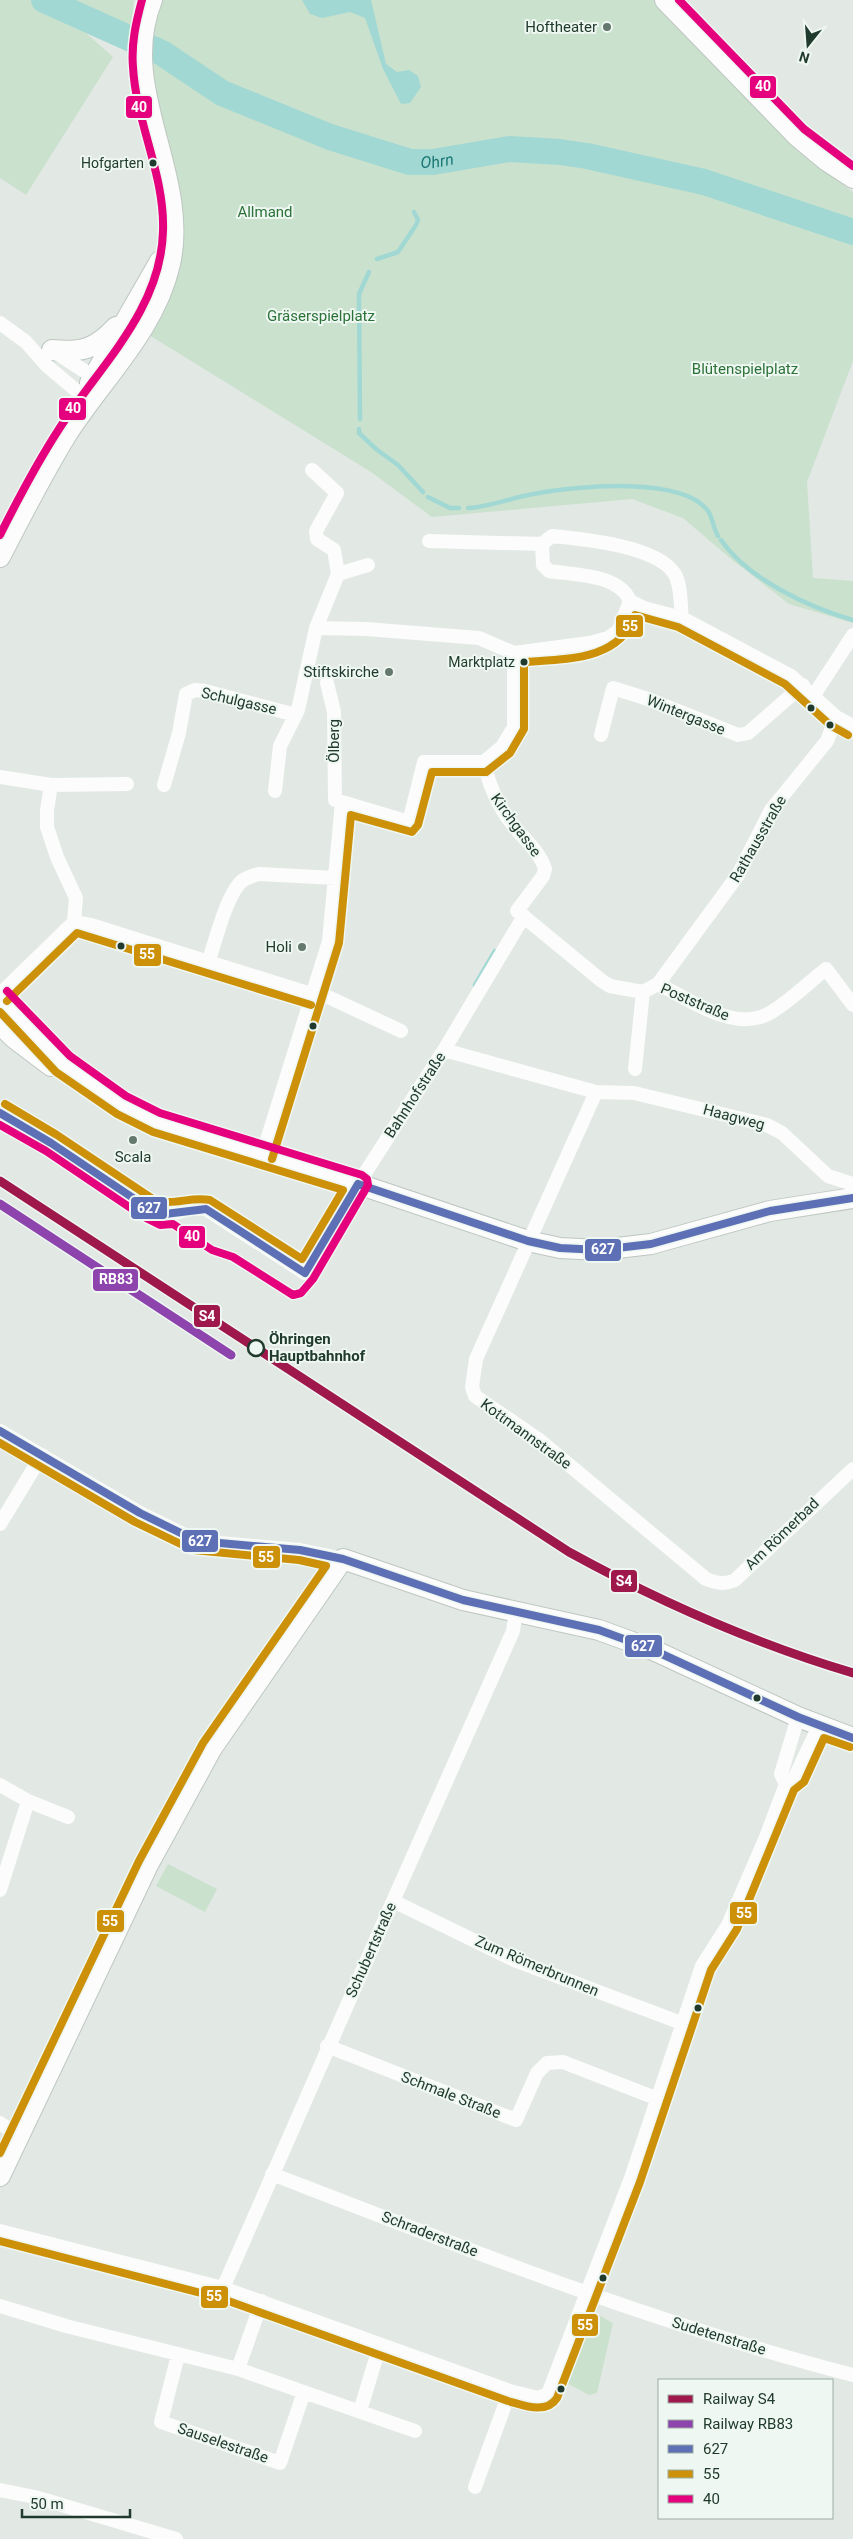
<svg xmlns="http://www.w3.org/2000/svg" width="853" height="2539" viewBox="0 0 853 2539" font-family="Roboto,sans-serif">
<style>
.green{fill:#cae1cd}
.water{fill:#a2d8d4}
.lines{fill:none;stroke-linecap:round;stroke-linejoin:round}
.stream{stroke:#a2d8d4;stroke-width:4.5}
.river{stroke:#a2d8d4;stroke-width:26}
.secondary-casing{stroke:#bec7c2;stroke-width:22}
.street{stroke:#fbfcfb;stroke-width:14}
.secondary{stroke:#fbfcfb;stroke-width:20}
.bus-1-casing{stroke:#eff7f2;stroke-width:11}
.bus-2-casing{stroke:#eff7f2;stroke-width:11}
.bus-3-casing{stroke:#eff7f2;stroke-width:11}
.bus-1{stroke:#5e70b5;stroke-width:8}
.bus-2{stroke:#cc9109;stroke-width:8}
.bus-3{stroke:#e5007d;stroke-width:8}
.rail-1-casing{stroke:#eff7f2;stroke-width:12}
.rail-2-casing{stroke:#eff7f2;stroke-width:12}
.rail-1{stroke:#9f184c;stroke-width:9}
.rail-2{stroke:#8e44ad;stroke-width:9}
.poi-dot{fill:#64786e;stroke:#eff7f2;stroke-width:2}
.bus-dot{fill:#203b2e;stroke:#eff7f2;stroke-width:2}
.stop-dot{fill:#eff7f2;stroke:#203b2e;stroke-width:2.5}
.labels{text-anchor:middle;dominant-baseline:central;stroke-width:4;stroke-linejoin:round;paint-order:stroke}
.bus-label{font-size:14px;fill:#203b2e;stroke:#eff7f2;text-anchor:end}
.poi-label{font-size:15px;fill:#203b2e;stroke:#eff7f2;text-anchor:end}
.park-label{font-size:15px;fill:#2a7237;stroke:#eff7f2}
.street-label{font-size:15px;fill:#203b2e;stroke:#eff7f2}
.stop-label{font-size:15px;font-weight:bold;fill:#203b2e;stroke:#eff7f2;text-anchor:start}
.water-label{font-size:16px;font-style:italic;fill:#1a7774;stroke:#eff7f2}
.line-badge{stroke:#eff7f2;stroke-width:2}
.badge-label{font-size:14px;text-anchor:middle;font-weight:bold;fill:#fff}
</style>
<rect width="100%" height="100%" fill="#e2e8e4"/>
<path class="green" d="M0,0H33L78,26L113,57L26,195L0,178Z
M62,0H134L130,35Z
M147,0H665L797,136L815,165L853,192V361L807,482L813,578L853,581V623L789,604L731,559L683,518L632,499L432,517L371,472L141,330L170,263L148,93Z
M168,1864L217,1889L205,1912L156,1886Z
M590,2310L613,2323L597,2393L589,2395L561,2380Z"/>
<path class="water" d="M302,0H371L386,64L397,72L409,70L418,76L421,87L410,103L401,104L383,69L365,18L350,12L322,18L310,14Z"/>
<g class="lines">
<path class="stream" d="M377,259L398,252L416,225L418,220L414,212
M360,419L359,294L369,272
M359,429V433L376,449L398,465L423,492
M428,497L450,508H459
M468,508C492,507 515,496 539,493C577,486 683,476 708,511C713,518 713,528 718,536
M721,540C748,579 808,607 853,620
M475,985L495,951"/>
<path class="river" id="s1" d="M44,0L162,53L222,93L330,137L410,162H433L509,149L560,152L587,156L704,182L853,232"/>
<g class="secondary-casing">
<path id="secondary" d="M665,0L797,136L827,161L853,178
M52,350C81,353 96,349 116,327
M90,383L160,261
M0,557C21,516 43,473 67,434C103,378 155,330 170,264C190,174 116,89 152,0
M0,998L63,1064L121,1105L156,1122L358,1184L528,1241L560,1248L600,1250L651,1244L770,1211L853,1198
M0,1024L14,1038L51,1066
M0,2176L148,1865L212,1748L343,1559L463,1600L599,1630L651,1649L798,1717L853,1738"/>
</g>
<path class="street" d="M0,323L26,342L47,366L90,402
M55,352L100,381
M429,541L542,544L552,536C583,539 656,546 674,573C682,585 680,605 682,618
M542,544L543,565L549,571C574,575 619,574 630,601
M338,574L368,565
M316,628L366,629L479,638L514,653L589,643L608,638L618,631L630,601L644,608L682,618L791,676L836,717L853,726
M327,683L334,712L335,800
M814,695L853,635
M601,735L613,688L648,699L738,735L748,733L803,685
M484,762C489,786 497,805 513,825C524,839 540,852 545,869L543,876L517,911L602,981L610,986L643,992L658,984L738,875L771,810L827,741L836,717
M0,777L51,785L127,784
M164,785L179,733L186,694L195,690L205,691L296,715
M275,791L280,746L298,710L316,628L338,574L334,550L317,539L316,531L337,493L312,470
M74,922L91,925L314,995L326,996L401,1031
M209,960C216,939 225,901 239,884C244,878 252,876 259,874L336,878
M658,984C689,999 733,1032 768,1014C787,1004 808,983 826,969L853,1005
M0,994L74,922L76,898L57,857L47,827V810L51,785
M444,1050L596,1092L634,1093L767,1125L782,1133L828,1176L853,1184
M635,1069L643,992
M596,1092L476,1359L472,1387L475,1396L538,1439L706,1579C717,1583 724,1585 735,1580L853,1469
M0,1113L51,1143L148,1208C177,1222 179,1205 206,1209L305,1273L358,1184L444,1050L524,916
M262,1156L329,941L342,802L409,822L424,762H484L502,747L514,727V653
M0,1431L140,1513L197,1541L300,1550L343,1559
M0,1524L42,1455
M786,1784L781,1774L798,1717
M0,1785L28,1801L68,1817
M0,1890L28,1801
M393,1901L514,1960L684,2024
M327,2046L516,2120L537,2073L547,2063L563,2062L658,2099
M0,2123L18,2135
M272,2174C463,2248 655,2324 853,2375
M0,2231L223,2288L510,2391L538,2398L548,2394L631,2178L702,1966L728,1925L766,1837L786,1784L795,1777L819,1726
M223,2288C318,2068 416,1850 513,1631L516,1611
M0,2306L66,2326L238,2369L415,2431
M178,2355L161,2422L280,2463L304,2392
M238,2369L262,2301
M360,2411L380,2345
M475,2487L510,2391
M0,2490L35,2497L176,2539"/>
<use href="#secondary" class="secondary"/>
<g class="bus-1-casing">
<path id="bus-1" d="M0,1113L51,1143L148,1208L165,1214L206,1209L305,1273
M358,1184L528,1241L560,1248L600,1250L651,1244L770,1211L853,1198
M305,1273L358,1184
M0,1431L140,1513L197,1541L300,1550L343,1559L463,1600L599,1630L651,1649L798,1717L853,1738"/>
</g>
<g class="bus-2-casing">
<path id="bus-2" d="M7,1001L77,933L311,1005
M0,1012L56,1072L117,1114L153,1132L343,1190L302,1259L210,1200C189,1196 172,1207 153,1199L57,1135L5,1104
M272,1159L339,943L351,815L412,832L418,825L432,772H486L510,753L524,729V662C565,659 620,661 635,615L678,627L785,684L830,725L848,735
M0,1443L135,1522L193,1550L299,1560L326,1566L203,1743L139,1861L0,2153
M0,2241L220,2298L508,2401C523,2405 546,2415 557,2398L640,2182L711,1970L737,1929L794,1790L804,1782L824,1738L850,1747"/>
</g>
<g class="bus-3-casing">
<path id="bus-3" d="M679,0L804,129L853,166
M0,535C18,499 37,463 59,429C99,366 161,311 163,231C165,175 136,123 133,67C131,44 136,22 142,0
M0,1125L46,1151L144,1217L160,1225L173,1224L212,1250L233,1257L293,1295L301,1293L313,1279L368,1185L367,1179L362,1175L160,1113L126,1096L70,1056L7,991"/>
</g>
<use href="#bus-1" class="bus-1"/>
<use href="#bus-2" class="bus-2"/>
<use href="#bus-3" class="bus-3"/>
<g class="rail-1-casing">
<path id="rail-1" d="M0,1181L569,1552C660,1602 753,1643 853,1673"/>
</g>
<g class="rail-2-casing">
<path id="rail-2" d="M0,1204L231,1355"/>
</g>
<use href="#rail-1" class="rail-1"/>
<use href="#rail-2" class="rail-2"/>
</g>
<g class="poi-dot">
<circle cx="607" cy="27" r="5"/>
<circle cx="389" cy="672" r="5"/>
<circle cx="302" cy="947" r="5"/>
<circle cx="133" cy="1140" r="5"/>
</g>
<g class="bus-dot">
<circle cx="153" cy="163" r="4.5"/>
<circle cx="524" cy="662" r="4.5"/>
<circle cx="811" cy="708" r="4.5"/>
<circle cx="830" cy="725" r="4.5"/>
<circle cx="121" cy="946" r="4.5"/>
<circle cx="313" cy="1026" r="4.5"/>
<circle cx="757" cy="1698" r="4.5"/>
<circle cx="698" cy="2008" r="4.5"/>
<circle cx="603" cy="2278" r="4.5"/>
<circle cx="561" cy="2389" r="4.5"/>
</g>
<circle class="stop-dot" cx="256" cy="1348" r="8"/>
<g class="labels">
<g class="bus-label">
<text x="144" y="163">Hofgarten</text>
<text x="515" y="662">Marktplatz</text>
</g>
<g class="poi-label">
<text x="597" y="27">Hoftheater</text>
<text x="379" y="672">Stiftskirche</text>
<text x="292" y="947">Holi</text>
<text x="133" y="1157" text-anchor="middle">Scala</text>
</g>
<g class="park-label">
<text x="265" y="212">Allmand</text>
<text x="321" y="316">Gräserspielplatz</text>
<text x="745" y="369">Blütenspielplatz</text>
</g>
<g class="street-label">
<text transform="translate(239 701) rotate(13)">Schulgasse</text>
<text transform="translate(686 715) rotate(22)">Wintergasse</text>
<text transform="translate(334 741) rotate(-90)">Ölberg</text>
<text transform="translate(516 825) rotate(54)">Kirchgasse</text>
<text transform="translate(758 839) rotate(-60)">Rathausstraße</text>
<text transform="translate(695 1002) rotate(23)">Poststraße</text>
<text transform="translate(415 1095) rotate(-57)">Bahnhofstraße</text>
<text transform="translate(734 1117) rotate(15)">Haagweg</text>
<text transform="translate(526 1434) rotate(36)">Kottmannstraße</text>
<text transform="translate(782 1534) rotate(-44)">Am Römerbad</text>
<text transform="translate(371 1950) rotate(-66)">Schubertstraße</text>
<text transform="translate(537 1966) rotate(23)">Zum Römerbrunnen</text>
<text transform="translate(451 2095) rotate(21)">Schmale Straße</text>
<text transform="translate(430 2234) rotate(21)">Schraderstraße</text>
<text transform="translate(719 2336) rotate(17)">Sudetenstraße</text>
<text transform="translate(223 2443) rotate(19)">Sauselestraße</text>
</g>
<g class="stop-label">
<text x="269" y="1339">Öhringen<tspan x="269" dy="17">Hauptbahnhof</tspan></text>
</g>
<g class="water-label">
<text stroke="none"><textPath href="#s1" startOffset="429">Ohrn</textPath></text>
</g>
</g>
<g class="line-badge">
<rect x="749" y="75" width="28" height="24" rx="5" fill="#e5007d"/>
<rect x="125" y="95" width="28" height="24" rx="5" fill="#e5007d"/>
<rect x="58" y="397" width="29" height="24" rx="5" fill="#e5007d"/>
<rect x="615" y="614" width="29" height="24" rx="5" fill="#cc9109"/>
<rect x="133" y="943" width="29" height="24" rx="5" fill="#cc9109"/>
<rect x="130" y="1196" width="38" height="24" rx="5" fill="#5e70b5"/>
<rect x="178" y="1225" width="28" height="24" rx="5" fill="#e5007d"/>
<rect x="584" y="1238" width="38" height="24" rx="5" fill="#5e70b5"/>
<rect x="92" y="1268" width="47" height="24" rx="5" fill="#8e44ad"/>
<rect x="193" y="1304" width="28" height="24" rx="5" fill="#9f184c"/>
<rect x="181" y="1529" width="38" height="24" rx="5" fill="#5e70b5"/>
<rect x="252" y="1545" width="29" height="24" rx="5" fill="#cc9109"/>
<rect x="610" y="1569" width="28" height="24" rx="5" fill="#9f184c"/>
<rect x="624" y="1634" width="39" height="24" rx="5" fill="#5e70b5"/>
<rect x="729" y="1901" width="29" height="24" rx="5" fill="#cc9109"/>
<rect x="96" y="1909" width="29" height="24" rx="5" fill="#cc9109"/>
<rect x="200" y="2285" width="29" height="24" rx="5" fill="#cc9109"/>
<rect x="571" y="2313" width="28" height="24" rx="5" fill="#cc9109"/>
</g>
<g class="badge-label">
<text x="763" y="91">40</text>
<text x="139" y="112">40</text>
<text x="73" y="413">40</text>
<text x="630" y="631">55</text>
<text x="147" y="959">55</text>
<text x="149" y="1213">627</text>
<text x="192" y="1241">40</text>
<text x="603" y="1254">627</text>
<text x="116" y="1284">RB83</text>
<text x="207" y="1321">S4</text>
<text x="200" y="1546">627</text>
<text x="266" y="1562">55</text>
<text x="624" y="1586">S4</text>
<text x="643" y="1651">627</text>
<text x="744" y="1918">55</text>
<text x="110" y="1926">55</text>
<text x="214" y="2301">55</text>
<text x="585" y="2330">55</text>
</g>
<rect x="658" y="2379" width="175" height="140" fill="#eff7f2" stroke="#9caca4"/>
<rect x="668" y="2395" width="25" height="8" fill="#9f184c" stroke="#9caca4"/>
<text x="703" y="2404" font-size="15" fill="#203b2e">Railway S4</text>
<rect x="668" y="2420" width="25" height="8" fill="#8e44ad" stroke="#9caca4"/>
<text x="703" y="2429" font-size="15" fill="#203b2e">Railway RB83</text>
<rect x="668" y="2445" width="25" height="8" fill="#5e70b5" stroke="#9caca4"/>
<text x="703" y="2454" font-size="15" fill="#203b2e">627</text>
<rect x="668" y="2470" width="25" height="8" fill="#cc9109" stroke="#9caca4"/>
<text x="703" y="2479" font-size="15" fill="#203b2e">55</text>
<rect x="668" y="2495" width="25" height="8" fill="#e5007d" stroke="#9caca4"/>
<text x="703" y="2504" font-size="15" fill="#203b2e">40</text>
<g transform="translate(808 45) rotate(197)" stroke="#eff7f2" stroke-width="4" paint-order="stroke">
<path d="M0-4L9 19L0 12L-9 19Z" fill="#203b2e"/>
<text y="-8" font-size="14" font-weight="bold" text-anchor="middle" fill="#203b2e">N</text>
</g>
<path d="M22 2509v8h108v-8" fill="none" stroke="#203b2e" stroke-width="2.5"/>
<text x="30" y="2509" font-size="15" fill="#203b2e" stroke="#eff7f2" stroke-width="4" paint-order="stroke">50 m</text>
</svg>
